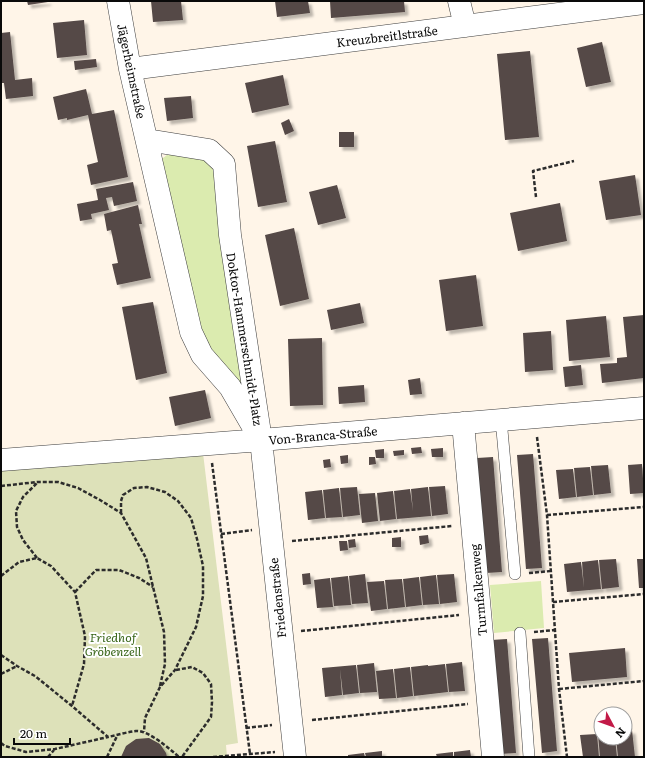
<svg xmlns="http://www.w3.org/2000/svg" width="645" height="758" viewBox="0 0 645 758" font-family="Literata,serif">
<style>
.green{fill:#dbebaf}
.cemetery{fill:#dde1b9}
.building{fill:#544846;filter:url(#shadow)}
.lines{fill:none;stroke-linecap:round;stroke-linejoin:round}
.lane-casing{stroke:#3d3d3d;stroke-width:12}
.street-casing{stroke:#3d3d3d;stroke-width:23}
.path{stroke:#2c2c2c;stroke-width:2.5;stroke-dasharray:4 2;stroke-linecap:butt}
.lane{stroke:#fff;stroke-width:11}
.street{stroke:#fff;stroke-width:22}
.labels{text-anchor:middle;dominant-baseline:central;stroke-width:4;stroke-linejoin:round;paint-order:stroke}
.street-label{font-size:12px;fill:#0a0a0a;stroke:#fff}
.park-label{font-size:12px;font-style:italic;fill:#386518;stroke:#fff}
</style>
<defs>
<filter id="shadow"><feDropShadow dx="3.5" dy="3.5" stdDeviation="1" flood-color="#0004"/></filter>
</defs>
<rect width="100%" height="100%" fill="#fff5e8"/>
<path class="green" d="M171,152L207,155L221,172L256,428L240,389L199,331L159,161Z
M541,581L544,628L494,633L490,585Z"/>
<path class="cemetery" d="M203,453L238,743L226,745L227,757H1V471Z"/>
<path class="building" d="M27,1H48V2L28,5Z
M151,1H181L183,20L153,22Z
M275,1H308L310,13L277,17Z
M330,1H404L405,12L331,18Z
M84,20L87,55L57,58L53,23Z
M10,32L15,80L32,78L33,96L6,99L4,83H1V33Z
M602,42L611,82L586,87L577,48Z
M530,51L539,137L505,140L497,54Z
M96,59L97,67L75,70L74,61Z
M283,75L289,105L252,113L245,83Z
M86,89L92,114L114,110L128,177L91,185L87,165L98,162L88,115L67,120V118L58,120L53,97Z
M191,96L193,118L167,121L164,98Z
M289,119L294,131L285,135L281,123Z
M339,132H354V147H339Z
M275,141L287,202L258,207L247,146Z
M635,175L641,215L606,220L599,181Z
M133,182L137,201L114,206L112,197L106,198L109,210L91,214L92,219L80,221L77,204L98,200L96,189Z
M337,185L346,218L318,225L309,192Z
M560,203L567,241L518,251L510,213Z
M138,205L142,224H139L151,278L117,285L112,264L118,263L111,230L107,231L104,214Z
M294,228L309,299L280,306L265,235Z
M476,275L483,326L446,331L439,280Z
M153,302L167,373L136,380L122,307Z
M360,303L364,323L331,330L327,310Z
M644,315V378L602,383L600,364L617,363V358L627,357L623,317Z
M606,316L610,357L569,361L566,320Z
M551,331L553,370L525,372L523,333Z
M322,338L323,405L290,406L288,339Z
M581,365L583,385L565,387L563,367Z
M420,378L422,394L410,395L408,380Z
M364,385L365,402L339,404L338,387Z
M205,390L211,418L175,426L169,397Z
M421,447L422,453L412,454L411,448Z
M443,448V457H432L431,449Z
M384,449V458H376L375,450Z
M404,450V455L394,456L393,451Z
M533,454L542,568L526,569L517,455Z
M348,455V463L341,464L340,456Z
M369,457H375L376,464L369,465Z
M493,457L502,572L486,573L477,458Z
M330,459L331,467L324,468L323,460Z
M642,464L644,493L630,494L628,465Z
M608,465L611,493L594,495L591,466Z
M590,467L593,495L577,497L574,468Z
M573,469L576,497L559,499L556,470Z
M445,486L448,514L432,516L429,487Z
M357,487L360,515L343,517L340,488Z
M428,487L431,516L397,519L394,491L410,489L413,511L411,489Z
M339,488L342,517L326,518L323,490Z
M322,490L325,518L308,520L305,492Z
M393,491L396,519L380,521L377,493Z
M375,493L378,521L362,523L359,494Z
M428,535L429,543L420,545L419,536Z
M401,537V547H392V538Z
M355,539L356,547L349,548L348,540Z
M339,541H347L348,550L340,551Z
M616,559L619,587L602,589L599,560Z
M637,559H644V588H639Z
M598,560L601,589L567,592L564,564L581,562L584,588L582,562Z
M310,573L311,584L303,585L302,574Z
M365,574L368,603L352,604L349,576Z
M454,574L457,602L440,604L437,575Z
M436,575L439,604L423,605L420,577Z
M348,576L351,605L334,606L331,578Z
M419,577L422,605L406,607L403,579Z
M330,578L333,607L317,608L314,580Z
M402,579L405,607L388,609L385,580Z
M384,581L387,609L371,611L367,582Z
M548,638L557,751L542,753L532,639Z
M507,639L516,753L500,754L491,640Z
M625,648L627,677L572,682L569,653Z
M462,662L465,691L449,692L446,664Z
M374,663L377,692L360,693L357,665Z
M445,664L448,692L414,696L411,667L428,665L430,687L428,666Z
M356,665L359,693L343,695L340,669L342,695L325,697L322,668Z
M410,667L413,696L397,698L394,669Z
M393,669L396,698L379,699L376,671Z
M632,730L635,757H618L616,738H625V731Z
M601,733V738H615L617,757H600L598,734Z
M597,734L599,757H583L580,735Z
M149,738L160,744L166,753L167,757H121L126,746L136,739Z
M470,750L471,757H454V752Z
M382,751V757H366L365,753Z
M453,752V757H437L436,754Z
M364,753L365,757H348V755Z"/>
<g class="lines">
<g class="lane-casing">
<path id="lane" d="M501,419L515,574
M520,633L529,757"/>
</g>
<g class="street-casing">
<path id="street" d="M118,1L130,69L191,332L202,355L230,387L255,430
M459,1L465,26
M130,69L644,3
M147,140L209,150L224,164L230,235L261,440L295,757
M463,423L493,757
M1,460L261,440L644,408"/>
</g>
<path class="path" d="M536,197L533,171L574,161
M537,437L547,515L559,689L567,757
M212,463L250,754
M1,486L37,482H58L78,488L100,500L121,513L146,558L164,632L165,664L160,686
M121,513V501L123,495L134,488L147,487L165,492L178,501L191,518L197,539L203,566V596L196,627L175,670L160,687L145,718L144,732
M547,515L644,507
M221,534L252,530
M292,541L452,526
M37,558L23,540L17,527L16,511L23,497L37,483
M529,573L551,571
M1,576L19,562L37,558L51,566L75,592L85,636L84,664L72,706
M75,592L96,570H119L139,578L153,587
M553,602L644,594
M301,631L459,615
M534,632L555,630
M1,655L17,666L35,676L72,706L108,737C117,735 127,732 136,731C148,730 170,749 179,757
M176,670L192,667L203,673L211,684L212,702L211,717L182,757
M1,674L17,666
M559,689L644,681
M312,720L468,704
M246,728L272,725
M1,743L5,746L26,752L55,749L108,737
M48,757L54,750
M107,757L117,736
M213,757L275,752"/>
<use href="#lane" class="lane"/>
<use href="#street" class="street"/>
</g>
<g class="labels">
<g class="street-label">
<text transform="translate(387 36) rotate(-7)">Kreuzbreitlstraße</text>
<text transform="translate(132 71) rotate(78)">Jägerheimstraße</text>
<text transform="translate(245 339) rotate(81)">Doktor-Hammerschmidt-Platz</text>
<text transform="translate(323 435) rotate(-5)">Von-Branca-Straße</text>
<text transform="translate(478 590) rotate(-95)">Turmfalkenweg</text>
<text transform="translate(277 598) rotate(-96)">Friedenstraße</text>
</g>
<g class="park-label">
<text x="113" y="637">Friedhof<tspan x="113" dy="14">Gröbenzell</tspan></text>
</g>
</g>
<rect width="645" height="758" fill="none" stroke="#0a0a0a" stroke-width="4"/>
<g transform="translate(613 726) rotate(131)"><circle r="19" fill="#ffffff" stroke="#9d9d9d"/>
<path d="M0-3L7 15L0 10L-7 15Z" fill="#c21a47"/>
<text y="-6" font-size="11" font-weight="bold" text-anchor="middle" fill="#0a0a0a">N</text>
</g>
<path d="M14 738v6h56v-6" fill="none" stroke="#0a0a0a" stroke-width="2"/>
<text x="20" y="738" font-size="12" fill="#0a0a0a" stroke="#ffffff" stroke-width="3" paint-order="stroke">20 m</text>
</svg>
